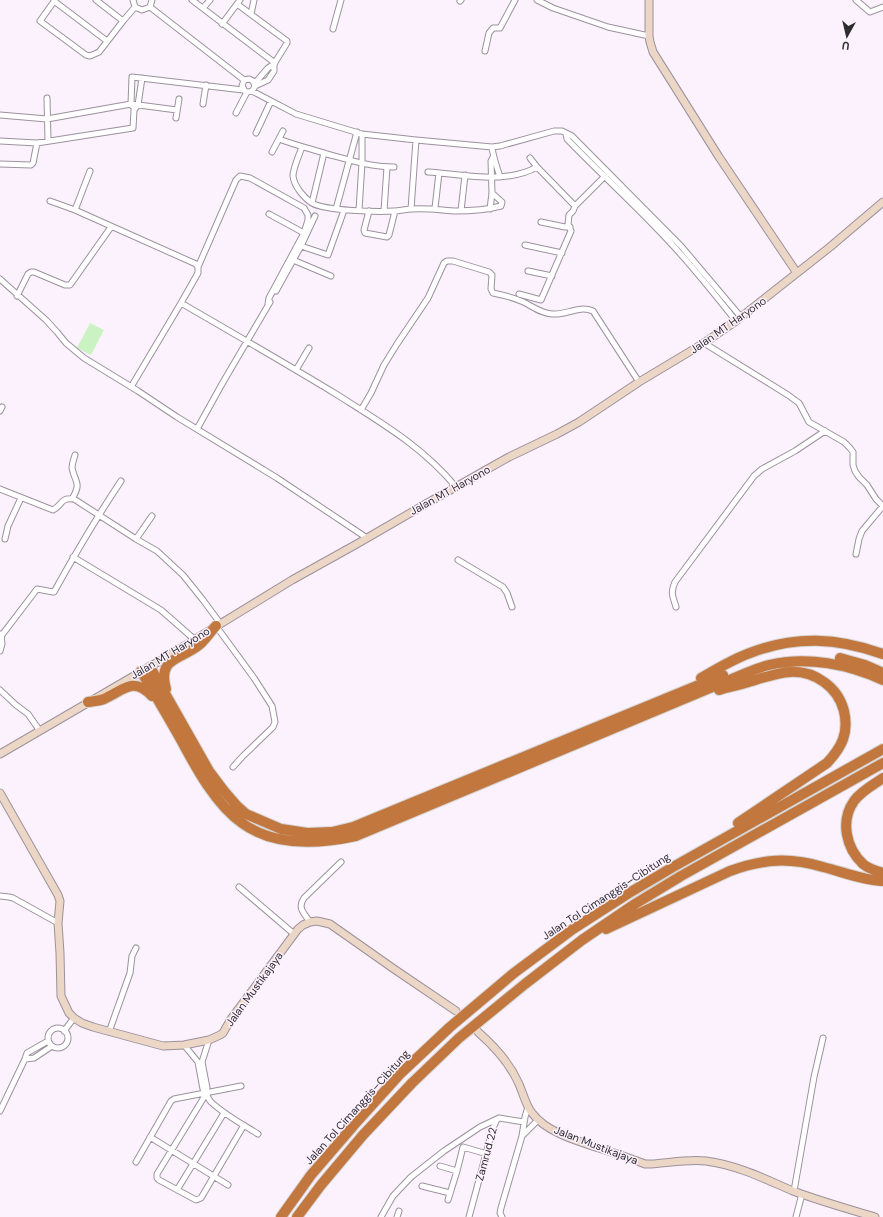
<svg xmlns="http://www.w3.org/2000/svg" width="883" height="1217" viewBox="0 0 883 1217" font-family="'DM Sans',sans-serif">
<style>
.pitch{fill:#cbf2c3}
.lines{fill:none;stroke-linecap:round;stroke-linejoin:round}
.street-casing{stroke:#9b929d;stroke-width:7}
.secondary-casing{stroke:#9b929d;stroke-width:9}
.highway-casing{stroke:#d5d5d6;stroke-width:12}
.street{stroke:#fff;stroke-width:5}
.secondary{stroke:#ecd6c5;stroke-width:7}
.highway{stroke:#c1773e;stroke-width:10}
.labels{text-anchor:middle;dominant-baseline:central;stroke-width:3;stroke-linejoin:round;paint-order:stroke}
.street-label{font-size:11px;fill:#2f2c30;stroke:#fcf2fe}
</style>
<rect width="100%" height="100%" fill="#fcf2fe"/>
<path class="pitch" d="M90,323L104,330L91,355L77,348Z"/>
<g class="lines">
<g class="street-casing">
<path id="street" d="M55,0L40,21L86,55L90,56L99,52L123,21L135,7
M96,0L123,21
M133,0L135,7L142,10L150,7L152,0
M192,0L275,63
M537,0L553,8L608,27L649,36
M856,0L870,12L883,7
M54,1L107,41
M460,1L461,0
M237,4L287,41V43L274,64V71L268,80L255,86C253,91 251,93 245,91L242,86L244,80L249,79L253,81L255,86
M150,7L244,80
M203,8L210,0
M251,14L254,0
M222,24L240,0
M333,29L341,0
M485,51L489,33L493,28H500L515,0
M255,83L268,68L274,64
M252,91L296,114L362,134L416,140L492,147L500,146L554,131H562L572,136L681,246L741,317
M47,98L48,141
M203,104L206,85
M132,106L131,104L132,77L243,90
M236,113L247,92
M0,115L47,119L131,104L177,110
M176,118L179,99
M256,133L271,101
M566,133L567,139C599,172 633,203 665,237C690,263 713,292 736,321
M279,139C295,145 311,149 327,154C349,160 371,167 394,167
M0,141L37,143L133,128L134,110L138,105L142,78
M302,147C299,155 293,169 293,176C294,186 304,198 312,203C325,211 378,212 394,211C400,211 406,209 412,209C427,208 441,210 455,211C470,211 486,210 501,206L502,202L492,193
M492,147C493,157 497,167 500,177
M272,152L283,131
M530,158L537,167
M0,164L31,165L33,163L37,143
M428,172C462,174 505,185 537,167L575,206
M50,201L75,210L196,264L198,267V273L181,303L131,387
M312,203L324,153
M435,208L439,173
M336,209L357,132
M411,209L416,140
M490,209L492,193L491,161L493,157
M75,210L90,171
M359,210L362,163V134
M369,211L364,230L365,233L387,237L389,235L395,211
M384,211L387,167
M461,211L465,175
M269,214L304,233
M541,222L565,227H570
M525,245L562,253
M301,246L328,255L343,213
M293,260L331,276
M198,267L236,180L240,176L250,178L304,208L308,215V220L304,233L269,298L268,304
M528,271L552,276
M0,279L46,320L57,332L66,343L84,358L138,391L177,417L277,478L367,538
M276,291L301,246L315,216
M519,294L541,300L571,231L568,224L569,215L573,211L575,206L606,175
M17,296L28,274L31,272H34L65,285H70L111,227
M181,303C233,333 285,363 336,394C380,422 422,446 456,487
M704,343L788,395L799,403L809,422L844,442L850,448L853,452V465L855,471L859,477L867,485L876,499L883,506
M296,370L309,348
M361,410L371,393L384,365L397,344L428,298L444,263L447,261H453L489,272L492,275L491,289L493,293C503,295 512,297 521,301C531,305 541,314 553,314C567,315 579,305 593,311L639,382
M0,411L2,407
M197,429L222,384L270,302
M0,489L53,510C63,505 60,497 74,499L136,539L157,551L183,575L203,600L220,623
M72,499C82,482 75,483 72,468C72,463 74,459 75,455
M5,539L8,526L21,498
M136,539L152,516
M856,554L859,539L862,531L883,506
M73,557L161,610L194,639
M458,560L503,587L507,593L512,607
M676,607C673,596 670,594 675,582L754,476L762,469L795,451L825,431
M216,626L254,678L272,706L275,722L273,727L243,756L233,767
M2,635L37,589L53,592H54C75,554 97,517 121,481
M0,651L2,644L1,634
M0,690L16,705L28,714L40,731
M239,887L294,934
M0,896L9,897L13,898L58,923
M310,922C304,913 297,908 304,898L341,862
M48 1038a10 10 0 1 1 20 0a10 10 0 1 1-20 0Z
M64,1031L74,1018
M109,1032L130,973L132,956L136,948
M184,1045L198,1062L203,1089C207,1093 207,1098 211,1102C225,1115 242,1124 258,1134
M25,1059L34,1058L52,1046
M205,1092L207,1088L202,1062L209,1040
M206,1094L157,1174V1178L159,1180L196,1200L201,1198L244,1125
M528,1107L525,1117L522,1136L538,1120
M0,1111L25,1059L27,1053L48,1041
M150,1137L228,1185
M136,1162L171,1101L174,1099L241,1086
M440,1166L457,1171
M422,1186L450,1193
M177,1190L224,1113
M794,1191L814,1077L823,1038
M448,1200L457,1171L463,1147L487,1154
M381,1217L393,1196L411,1177L444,1151L480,1127L497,1119
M397,1217L399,1211
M469,1217L493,1128L497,1119L499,1118L524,1122
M502,1217L500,1213L501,1208L522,1136
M796,1217L802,1194"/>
</g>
<g class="secondary-casing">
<path id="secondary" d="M649,0V36L650,42L653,52L719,157L797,273
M0,754L163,659L292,580L355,545L431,501L509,457L557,434L579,422L639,382L704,343L736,321L830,247L883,202
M0,793L58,895L60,901L58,923L60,953L61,996L69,1013L74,1018L82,1023L93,1027L163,1046L184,1045L209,1040L220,1035L223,1033L231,1019L298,929L303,925L310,922L317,921L330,924L394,969L456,1011
M478,1032C494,1046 509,1062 518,1082C523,1092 525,1104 532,1113C546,1132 577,1141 599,1148C614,1153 630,1158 645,1164H651C669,1163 687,1159 706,1161C737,1165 765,1179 793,1191C820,1201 848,1209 875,1217"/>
</g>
<g class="highway-casing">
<path id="highway" d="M840,658L865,665L881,672
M150,667L209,771L224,791L237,806L246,814L281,829L307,833L332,832L353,827L723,675
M141,671C154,693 167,715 180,738C195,766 215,804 242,823C275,847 319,844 356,836L746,673C753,670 761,667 769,665C807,656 848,664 883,680
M701,678C717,669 733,659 750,653C796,635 838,638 883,654
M166,689C157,657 181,660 199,645C205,640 210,632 216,626
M719,690C727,687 736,686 745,683C773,675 797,663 824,682C834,689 841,699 844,711C849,733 842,747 827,763L738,823
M88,702C93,701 99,701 104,699C124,690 133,676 152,696
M883,778C873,785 861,791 854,801C840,821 846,848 863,864C869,869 876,871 883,873
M606,929L730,871C763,859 789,857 823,867C843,872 862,880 883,881
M281,1217L311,1175L354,1125L401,1073L450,1027L514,973L573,929L629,893L673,867L883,749
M297,1217L321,1185L363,1135L412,1083L459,1038L525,984L582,940L635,904L681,876L883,763"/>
</g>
<use href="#street" class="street"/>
<use href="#secondary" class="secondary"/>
<use href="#highway" class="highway"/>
</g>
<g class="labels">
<g class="street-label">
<text transform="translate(728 325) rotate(-35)">Jalan MT Haryono</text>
<text transform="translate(450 490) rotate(-29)">Jalan MT Haryono</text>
<text transform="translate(170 653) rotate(-31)">Jalan MT Haryono</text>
<text transform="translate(606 896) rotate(-33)">Jalan Tol Cimanggis–Cibitung</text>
<text transform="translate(254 989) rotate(-54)">Jalan Mustikajaya</text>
<text transform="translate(357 1107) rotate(-48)">Jalan Tol Cimanggis–Cibitung</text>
<text transform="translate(596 1145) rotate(21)">Jalan Mustikajaya</text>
<text transform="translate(486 1154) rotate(-75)">Zamrud 22</text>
</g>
</g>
<g transform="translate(847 36) rotate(188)" stroke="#fcf2fe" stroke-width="3" paint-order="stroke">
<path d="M0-3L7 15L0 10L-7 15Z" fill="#2f2c30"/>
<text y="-6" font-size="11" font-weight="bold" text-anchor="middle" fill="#2f2c30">U</text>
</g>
</svg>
